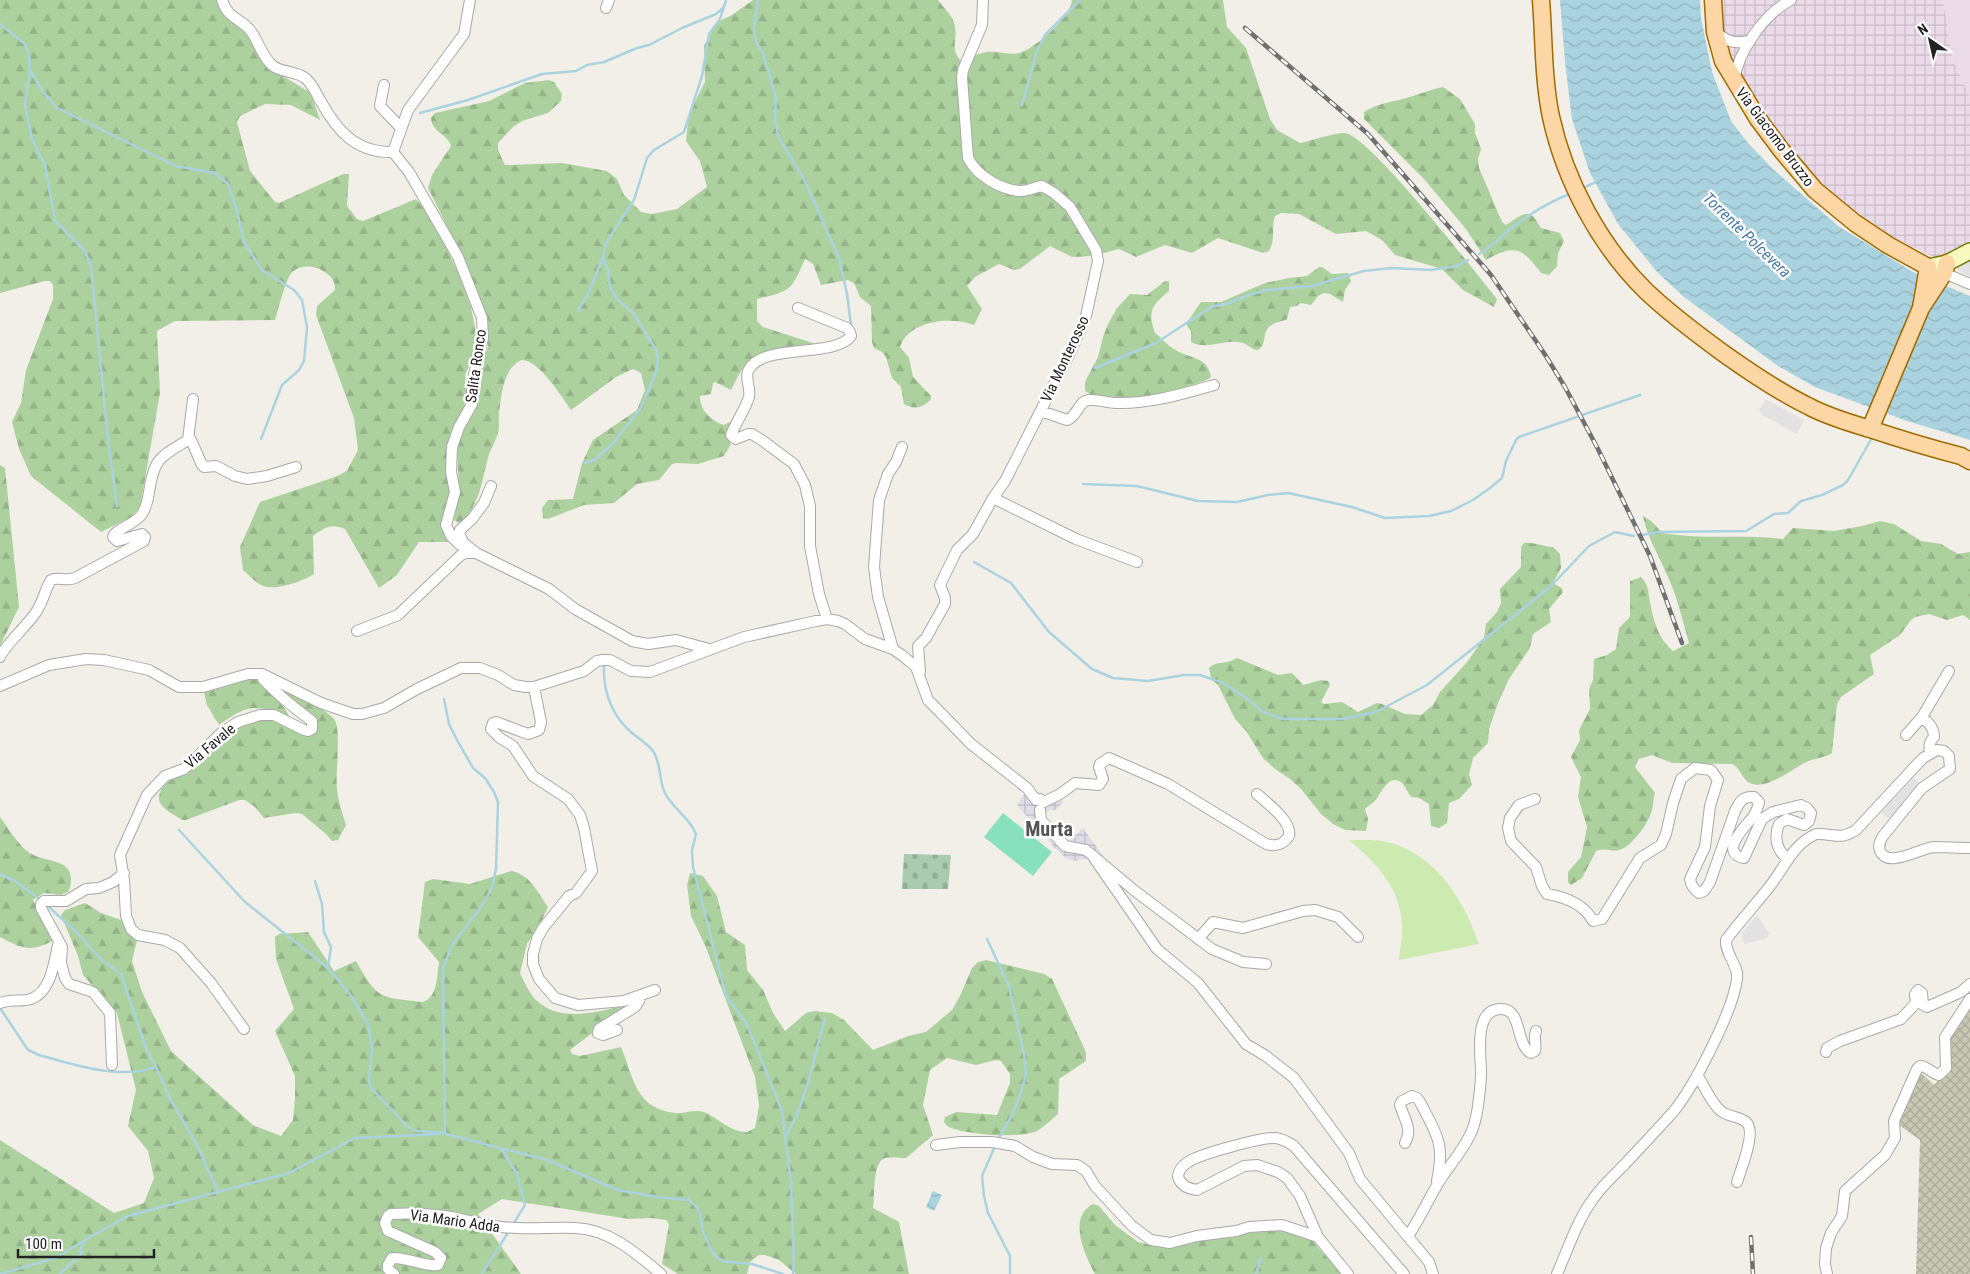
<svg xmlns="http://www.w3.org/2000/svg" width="1970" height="1274" viewBox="0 0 1970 1274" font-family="'Roboto Condensed',sans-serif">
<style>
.industrial{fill:url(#industrial-grid)}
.railway{fill:#ebdbe8}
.construction{fill:url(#construction-cross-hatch)}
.grass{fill:#cdebb0}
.forest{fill:url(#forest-firs)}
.cemetery{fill:url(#cemetery-stones)}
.pitch{fill:#88e0be}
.parking{fill:#e2e2e2}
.plaza{fill:url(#plaza-grid)}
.water{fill:url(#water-waves)}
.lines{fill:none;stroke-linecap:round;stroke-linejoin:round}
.stream{stroke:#aad3df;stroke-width:2.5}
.street-casing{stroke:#a9a9a9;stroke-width:12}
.secondary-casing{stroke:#707d05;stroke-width:18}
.primary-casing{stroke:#a06b00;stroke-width:19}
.street{stroke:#fff;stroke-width:10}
.secondary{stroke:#f7fabf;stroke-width:15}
.primary{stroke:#fcd6a4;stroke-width:16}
.rail-casing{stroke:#707070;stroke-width:4.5}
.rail{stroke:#fff;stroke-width:2.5;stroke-dasharray:8;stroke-linecap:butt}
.labels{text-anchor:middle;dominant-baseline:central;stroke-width:5;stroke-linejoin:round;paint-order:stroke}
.street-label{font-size:15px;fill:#222;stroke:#fff}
.water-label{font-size:16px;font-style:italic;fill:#4a7aab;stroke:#fff}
.district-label{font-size:20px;font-weight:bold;fill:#555;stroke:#fff}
</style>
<defs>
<pattern id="industrial-grid" width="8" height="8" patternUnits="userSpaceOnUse" patternTransform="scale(1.25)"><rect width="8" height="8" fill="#ebdbe8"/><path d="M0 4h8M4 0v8" fill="none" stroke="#c9bcc7"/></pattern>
<pattern id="construction-cross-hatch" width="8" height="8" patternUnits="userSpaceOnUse" patternTransform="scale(1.25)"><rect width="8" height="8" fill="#c7c7b4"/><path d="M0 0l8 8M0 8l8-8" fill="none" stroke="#abab9a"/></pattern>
<pattern id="forest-firs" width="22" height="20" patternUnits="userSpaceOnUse" patternTransform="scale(1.25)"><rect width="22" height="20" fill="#add19e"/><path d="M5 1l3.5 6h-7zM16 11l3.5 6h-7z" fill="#95b388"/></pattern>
<pattern id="cemetery-stones" width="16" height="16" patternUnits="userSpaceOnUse" patternTransform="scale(1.25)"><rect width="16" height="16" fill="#aacbaf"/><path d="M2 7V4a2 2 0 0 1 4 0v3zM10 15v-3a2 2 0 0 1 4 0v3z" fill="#92ae96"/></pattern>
<pattern id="plaza-grid" width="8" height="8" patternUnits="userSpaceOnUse" patternTransform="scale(1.25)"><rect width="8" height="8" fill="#dddde8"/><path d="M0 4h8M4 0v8" fill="none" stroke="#bdbdc7"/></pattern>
<pattern id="water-waves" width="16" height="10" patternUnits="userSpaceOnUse" patternTransform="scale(1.25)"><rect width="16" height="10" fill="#aad3df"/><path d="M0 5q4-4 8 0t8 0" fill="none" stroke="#92b5bf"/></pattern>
</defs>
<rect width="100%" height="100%" fill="#f2efe9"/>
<path class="industrial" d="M1719,0H1943L1953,60L1970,97V244L1939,260L1891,236L1819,185L1782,138L1742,79L1731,56L1724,29Z"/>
<path class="railway" d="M1943,0H1970V97L1953,60Z"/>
<path class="construction" d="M1970,1006V1274H1916L1920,1140L1896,1123L1918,1070L1934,1085L1951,1068L1949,1035Z"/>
<path class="grass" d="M1349,840C1363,840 1378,839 1391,843C1438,857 1464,901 1479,944L1399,960C1400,949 1403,937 1402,926C1401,889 1376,862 1349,840Z"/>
<path class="forest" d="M0,0H218L219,7L229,19L251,36L271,69L311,93L320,120L291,105L265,104L240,116L237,122L250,171L275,202L279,203L343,174H349L347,206L357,219L363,221L416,199L425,210L442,238L459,275L471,307L477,338L473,357L465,375L467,394L463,411L452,433L446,453L450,492L449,542H419L397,575L379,588L345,529C332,523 324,528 313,536L314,574C304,581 273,592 261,585C255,582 249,575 243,570L240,547L260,502L335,477L347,471L358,450L354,418L316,315L317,306L335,290C335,280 331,276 323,271C314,265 298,264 290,275C285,283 278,310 275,320L175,321L157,331L160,393L140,507L131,517L101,532L31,476L19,449L12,422L21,403L26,370L53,299V285L50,281H45L0,293Z
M753,0H938C943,7 952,15 954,23C959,37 949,49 961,61C969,58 978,53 987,52C998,50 1011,57 1022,52C1038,46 1071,16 1072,0H1223L1227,27L1246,48L1270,119L1277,130L1300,143C1309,141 1338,132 1345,133C1371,137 1475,272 1497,299L1494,307L1463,290L1442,269L1395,255L1382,240L1366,231L1336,234L1299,214L1281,213L1275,216C1271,228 1276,239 1269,251L1263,253L1218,238L1192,253L1165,245L1136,257L1119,249L1092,256L1072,257L1050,246L1020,269L1014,270L999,264L975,277L967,286L982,309L974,325C951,316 909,320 900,347L909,358L913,377L931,396V399C923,408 914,410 904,404L901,387L892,378L886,357L882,352L874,348L872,342L871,306L860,297L854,283L848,280L821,285L813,264L805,259C791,291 791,291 757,299V321L763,327L819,345C798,347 760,349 745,366C739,373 735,382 731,390L715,382L713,383L711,394L700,396C699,409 711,421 724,425L734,420L728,438L731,444L724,456L698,464L676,463L672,464L659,480L637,484L614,503L584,505L548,519L543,518L542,508L548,500L573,499L582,463L593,440L637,410L645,390L641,373L633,369L616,377L571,410C561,396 540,361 522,360C503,367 501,397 499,414C498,420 500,427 498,433C496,440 492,447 489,454C481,482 482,501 460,524L454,520L459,493L457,445L474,409L480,366L488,347L486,325L452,236L428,188L432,175L451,146C448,134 432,133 431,118L435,113L489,101L525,83L549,80L554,82L562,94L561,101L548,113L522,121L513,127L498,143V150L505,165L562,163L607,171L617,179L624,195L641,212L652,214L677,209L707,187L700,161L686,141L689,113L705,82L704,46L717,22L732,15Z
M1443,87L1460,99L1475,124V133L1481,149L1478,159L1479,168L1502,222L1506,225C1525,213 1529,206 1541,228L1560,233L1564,241L1558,253L1557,266L1549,275L1541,273C1522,247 1514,244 1486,260L1466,229L1424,179L1364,119V112C1379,102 1396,102 1413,96C1423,93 1432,89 1443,87Z
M1319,267H1322L1332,274L1348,273L1351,281L1345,290L1343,302L1330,294L1324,293L1318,296L1311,305L1300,303L1297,306L1290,307L1287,319C1281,322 1273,322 1268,328C1262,336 1267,346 1257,350C1251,349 1247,344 1243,343C1225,338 1207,351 1191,342V331L1186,324L1201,302H1221L1265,283L1289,278L1307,276Z
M1165,281H1169V291C1152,305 1147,311 1155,333C1162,338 1167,345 1174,349C1189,359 1208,356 1211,377C1203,385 1131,402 1118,401C1107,401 1095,397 1085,391V382L1098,357L1103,337L1108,324L1117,308L1130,294L1147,295Z
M0,465L5,468L19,607L0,646Z
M1643,516L1651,521L1663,533C1703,540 1743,534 1783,539L1793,528L1834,531L1862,526L1880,521L1894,524L1921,541L1941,544L1958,554L1970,552V620L1963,615L1947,620L1929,614L1915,617L1911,620L1900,635L1870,655L1874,674L1841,697L1837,704L1832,753C1824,758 1815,758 1806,762C1793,769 1765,791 1750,783C1742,780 1741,768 1732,764L1672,763L1652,755L1639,759L1635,767L1655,793C1653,800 1653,810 1650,816C1645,827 1631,847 1619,850C1610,852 1607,847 1596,851L1582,878L1571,885L1568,882V872L1581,857L1587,827L1578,797L1581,777L1571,757L1580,740L1579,730L1590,709L1589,689L1593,680L1594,659L1607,655L1616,649L1619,628L1630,617V581L1641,577C1649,585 1648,592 1650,602C1653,620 1659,640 1673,651L1689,643C1682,619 1677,595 1666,573C1658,553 1647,537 1643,516Z
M1524,543C1535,542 1543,547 1553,547L1560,554L1561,568L1553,583L1562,588L1563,592L1549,609L1551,622L1533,634L1530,648L1509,679L1498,703L1489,729L1488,743L1473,758L1469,774L1472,785L1459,799L1449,803L1447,823L1439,828L1431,826L1429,804L1419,798L1411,797C1408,793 1405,786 1402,783C1390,773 1382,791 1377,798C1375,802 1369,805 1365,809L1368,819L1366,831L1345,830L1333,824L1321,814L1301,789L1290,779L1275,769L1263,758L1246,731L1235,719L1218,685L1211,679L1209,668C1217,660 1226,665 1237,658L1278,675L1292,673L1303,685L1321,680L1328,681L1330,685L1321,702L1324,704L1342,702L1358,712L1377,703L1382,704L1405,714L1421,715L1433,705L1440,692L1467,662L1484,638L1486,624L1497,612L1501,603L1500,589L1521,567V547Z
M245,679L259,680C267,695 283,701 289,716C253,705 250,703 219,725L207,705L204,692L225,687Z
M277,686C293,695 323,706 334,719C342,729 335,774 337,788C338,801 342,812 346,825L338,840L332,841L326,834L302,814L296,813L264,818L255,807L245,800H239L186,820H183C175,815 158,808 159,797C161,780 182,776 194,769C210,759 216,741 231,730C238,725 251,720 260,718C282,714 293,737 313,733L316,726L287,698Z
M0,817C8,828 17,843 27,851C44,865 80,855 69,891L61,895L44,893L33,900L52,937V941C30,953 21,948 0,937Z
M511,871C530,874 538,893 548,907L541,922L527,944L520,973C524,981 529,993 536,1000C560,1024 599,1011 628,1005L627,1011L603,1025L570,1050L572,1054L580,1056L621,1047C634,1078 635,1109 676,1113C687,1114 695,1108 706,1113C721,1120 730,1132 747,1132L755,1128L759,1106L755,1077L705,945L691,916L687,885L690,873L703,876L717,896L726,932L745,945L747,970L763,990L773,1013L785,1031L806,1013L814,1011L832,1013L844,1020L873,1050L908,1036L926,1032L952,1010L960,996L972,968L978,962L986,960L1044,974L1052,979L1086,1052V1061L1059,1079L1058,1114C1052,1119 1044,1127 1037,1131C1019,1139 964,1135 947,1126L944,1122L945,1117L957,1112L997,1115L1010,1083V1074L1001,1061L996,1060L976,1065L947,1058L930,1070L923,1105L933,1135L906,1158C900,1158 892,1157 885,1158C872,1162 875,1197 873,1208L899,1222L909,1274H796L779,1260L765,1255H759L750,1262L747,1274H678L662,1264L669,1224L666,1220L651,1218L629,1219L502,1199L478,1214L521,1274H0V1140L114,1213L144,1203L154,1178L148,1151L128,1126L136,1090L117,1013L83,975L78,956L61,915L65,910L85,903L101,913L121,920L137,940L132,961L142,992L171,1051L253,1125L281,1136L293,1120L295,1098V1076L275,1031L294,1009L276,959L275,937L279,934L308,932L334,971L356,961C378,1000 379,997 423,1002C438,997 437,975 439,962L418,937L425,882L433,879L470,884Z
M1093,1204L1099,1206L1115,1225L1138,1242L1155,1246L1169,1247L1227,1235L1275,1229L1289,1232L1311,1239L1341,1274H1095C1085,1256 1067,1217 1093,1204Z"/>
<path class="cemetery" d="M904,854L951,855L948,889H902Z"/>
<path class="pitch" d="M1003,813L1052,852L1033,876L984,837Z"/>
<path class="parking" d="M1970,255V277L1951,265Z
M1766,399L1804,420L1797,434L1762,415L1759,410Z
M1914,778L1920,783L1908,795L1890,820L1881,812Z
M1757,915L1769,933L1767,938L1744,944L1742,933Z"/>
<path class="plaza" d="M1029,787L1046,797L1055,794L1064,802L1054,811L1051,809L1043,815L1067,843L1083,828L1111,867L1100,874L1088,858L1076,861L1067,859L1053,846L1017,805Z"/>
<path class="water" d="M1560,0H1700L1701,18L1712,72L1731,121L1747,142L1773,169L1838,226L1913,272L1970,296V440L1907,421L1815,387L1778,366L1684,297L1658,273L1618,224L1590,173L1572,119L1565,62Z
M933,1191L942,1195L934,1211L926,1207Z"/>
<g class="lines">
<path class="stream" d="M758,0L754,29L756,42L763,53L776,98L775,117L778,136L804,179L839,258L847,294L851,325
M0,24L25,44L29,54L30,70L25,105L32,139L45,165L55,221L85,251L91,266L108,439L117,506
M30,70L41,89L57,108L176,166L215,173L228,184L237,211L244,242L262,270L294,290L302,300L307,327L304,361L299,370L282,385L261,439
M1022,105L1037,51L1045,35L1080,0
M420,113L468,100L542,74L576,71L587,65L604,62L637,48L649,45L682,28L716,14L723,8
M1581,189L1596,182
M1479,254C1491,247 1500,238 1510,229C1529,214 1549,202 1572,193
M578,311L589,292L603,257L606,243L634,200L647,158L654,150L684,132L702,76L709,34L720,19L726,0
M1095,368L1156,343L1211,307L1229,303L1249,295L1266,290L1312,286L1364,271L1391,268L1431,270L1457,266L1468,260
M585,463L596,459L614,442L640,409L655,375L658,360L656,350L634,314L617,299L610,287L608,271L603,257
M1083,484L1137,486L1198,501L1237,502L1268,495L1288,493L1352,507L1385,518L1429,516L1451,511L1473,500L1490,488L1502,478L1506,461L1516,440L1519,437L1640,395
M1642,535L1658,532L1746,531L1774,514L1788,513L1801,501L1822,495L1843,485L1848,480L1873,436
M974,562L1011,583L1049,632L1092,669L1113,678L1148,681L1184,675H1200L1223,683L1245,697L1263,712L1284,719H1342L1376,712L1427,685L1550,587L1589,546L1615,532L1634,536
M604,665C603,692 611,715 632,733C639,739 648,744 653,751C661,763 659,779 664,791C672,809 688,815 696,834L692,850L693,867L726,996L747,1024L782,1111L791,1183L794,1262L793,1274
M179,830L245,902L328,968L352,997L368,1024L372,1047L369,1081L371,1088L408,1127L416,1131L445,1133L443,969L452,945L484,903L492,887L496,869L498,802L494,792L485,778L473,768L457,740L449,724L444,699
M0,874L15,881L41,900
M315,881L322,904L324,932L331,947L328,968
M47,905L80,936L102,960L121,974L146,1048L156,1067L170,1099L196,1143L218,1191
M987,939L1009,986L1024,1054L1026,1073L1022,1090L1011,1117L998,1139
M0,1008L28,1050L39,1055C76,1065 118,1080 156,1067
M446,1134L547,1160L618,1190L657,1197L689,1200L695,1205L700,1213L703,1232L713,1253L722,1261L752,1264L783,1274
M787,1135L798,1112L808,1083L825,1018
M995,1146L982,1176L984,1196L988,1213L1010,1256V1274
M501,1148L517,1174L525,1205L512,1226
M0,1274L55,1258L82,1242
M60,1274L82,1253L80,1251L84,1241L88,1238L128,1216L289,1173L355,1138L440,1134
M482,1274L509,1231
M1256,1274L1261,1258"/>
<g class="street-casing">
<path id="street" d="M222,0C228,19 240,18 250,30C259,41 261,56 273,66C283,73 296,71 305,78C312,83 316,93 320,100C337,131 356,153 393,152
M470,0L464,34L408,110L393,152L409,172L458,257L482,318L483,338L472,383V404L459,427L452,447L451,472L455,492L446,525L451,536L459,544L476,553
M606,8L609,0
M1715,32C1729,42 1733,44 1750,41
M1734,81C1738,51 1765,13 1791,0
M384,85L380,106L401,128
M1939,271L1970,284
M798,308L847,328L850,332L851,336C834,359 761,342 748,371C745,379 751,389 749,397C745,410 736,422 731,435L736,439L748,434H752L763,441L794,464L805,485L810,506V546L819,594L827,619
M1041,411L1067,420C1078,416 1078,401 1089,400C1098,399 1107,403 1116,403C1149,404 1182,394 1214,385
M188,440L193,399
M491,486L484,503L472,519L460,530L459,533L463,542L476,553L549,589L575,609L632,641L648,644L676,640L709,649
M993,498L1076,539L1137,562
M357,631L398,615L461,555L466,553H475
M893,649L878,597L874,567L879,500L888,474L896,462L902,447
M0,657C2,649 27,625 34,615C43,604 44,591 51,580C58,576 65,582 75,578L144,541L145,537L142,534L117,541L113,537C115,529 136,524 142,514C146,508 148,499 149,492C154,458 160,457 188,440H191L202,465L204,467L216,466L235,476L247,479L267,476L296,467
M920,672L918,646L926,638L945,604V598L940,585L957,550L973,534L993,498L1005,481L1071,351L1086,316L1098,261L1096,250L1070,207L1054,193L1042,186C1035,187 1027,192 1019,191C1000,189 977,176 968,158L962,78L963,70L982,25L983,0
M0,686L49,665L86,659L104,660L149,670L179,687H203L248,674H262L321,703L353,714H362L384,708L417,689L461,668H480L498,675L514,685L526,687H534L584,671L597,661L603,660H610L631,671L650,672L744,637L816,621L827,619L838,621L845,624L865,639L893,649L903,656L916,667L928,700L935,707L971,744L1027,788L1036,800
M534,687L541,722L539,730L528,734L496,722L493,723L491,729L500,738L513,746L533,776L568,799L580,815L584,828L592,871L576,893L569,896L543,928L537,939L533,954V964L539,979L555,998L578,1005L624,1001L655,990
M1922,717L1949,671
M1906,735L1922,717C1929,723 1934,728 1934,737C1929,742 1929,746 1930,753
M1535,799L1519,805L1510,818L1508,828L1511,841L1536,867L1542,886L1547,894C1565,897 1584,904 1593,921L1602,919L1640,858L1661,845L1666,834L1673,803L1681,779L1695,768L1711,770L1718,780L1710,806L1705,847L1690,879C1691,886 1694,889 1699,893L1704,891L1710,882L1735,811C1740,801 1743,796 1754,797L1759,802C1758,808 1756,812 1753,817C1746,825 1718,853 1744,858L1762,819L1773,812L1801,805L1807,808L1811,813L1809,821L1804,825L1787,819L1779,824C1774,836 1776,850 1787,858
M1036,800L1040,799L1044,802L1060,794L1075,783L1099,785L1103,779L1099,767L1100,764L1109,758L1168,784L1266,844C1276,847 1283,845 1289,836C1292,821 1268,804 1257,794
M1040,810L1041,820L1065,846L1086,850L1135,891L1212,949L1243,962L1266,964
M1094,858L1157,949L1198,983L1246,1044L1266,1056L1294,1078L1349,1153L1360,1179L1429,1262L1433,1274
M1198,939L1213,922L1243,928L1303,911L1315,910L1338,917L1358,937
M0,1003C10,999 21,1002 31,999C51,992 54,963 58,945
M244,1029L211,983L180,948L165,940L138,935L131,929L126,916L124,880L120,855L147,795L165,776L184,769L192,762L221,733L238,722L260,715H274L304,730L308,731L312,729V721C294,708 278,695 263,679L262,675
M617,1030L603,1035L598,1033L599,1029L635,1007L639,1001L637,997
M1826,1052L1827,1048L1840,1041L1901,1019L1916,1003L1915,994L1918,990L1922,993L1923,1005L1927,1007L1961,992L1970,984
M112,1065L110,1013L93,992L69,984L65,978L61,963L62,947L41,908V904L44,901H66L86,889L99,888L113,882L124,873
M1697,1075C1705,1086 1710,1102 1721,1111C1728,1117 1739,1116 1746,1122C1757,1131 1741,1169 1737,1182
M1405,1143C1413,1129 1404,1119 1400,1105L1402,1101L1412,1096L1417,1098L1420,1102C1437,1135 1445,1143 1437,1181
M936,1145L960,1142H992L1015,1146L1033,1157L1052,1164L1077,1165L1086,1171L1095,1186L1132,1226L1151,1240L1170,1243L1197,1236L1236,1231L1249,1227L1282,1225L1318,1237
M1408,1236C1419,1220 1426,1204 1436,1187C1447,1167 1465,1150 1473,1128C1476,1119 1478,1108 1479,1098C1480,1090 1481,1080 1481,1072C1481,1055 1473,1009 1501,1009C1523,1009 1515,1045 1531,1053L1535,1051C1537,1044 1533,1038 1536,1031
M394,1274L388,1269V1265L392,1258C408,1257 423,1267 438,1265L441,1258L435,1252L388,1231L385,1223L388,1216L391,1214C409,1213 428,1214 445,1216C464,1219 482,1225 502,1227C526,1230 550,1227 575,1228C609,1229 636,1253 661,1274
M1348,1274L1318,1237L1300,1196L1287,1178L1278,1172L1257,1165L1244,1166L1197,1190C1189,1189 1181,1186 1178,1177C1178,1170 1182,1166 1188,1162C1200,1154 1262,1137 1276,1138C1283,1139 1288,1142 1294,1146L1404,1274
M1557,1274C1568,1249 1577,1221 1593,1199C1602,1186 1613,1176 1624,1165C1640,1148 1657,1130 1673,1112C1694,1087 1733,1011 1737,979C1739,965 1725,955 1726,940C1740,921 1756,904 1770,886C1785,867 1793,844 1816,834C1833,833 1839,841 1856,830L1923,758L1937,750L1944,751L1949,756L1950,769L1922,788L1883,836C1880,841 1878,845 1880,851C1888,869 1920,848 1934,847C1946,847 1958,848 1970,848
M1827,1274L1825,1264L1826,1248L1831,1233L1842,1216L1845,1191L1885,1155L1895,1138L1894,1121L1917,1069L1920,1066C1927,1066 1931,1073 1939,1075L1946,1068L1945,1037L1970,999"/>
</g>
<g class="secondary-casing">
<path id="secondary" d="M1928,267L1947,263L1970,251"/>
</g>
<g class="primary-casing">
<path id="primary" d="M1541,0C1544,38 1543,79 1551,117C1565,181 1600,246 1646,291C1670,314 1697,334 1723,353C1751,373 1779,392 1810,407C1829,417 1850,423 1870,429C1900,439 1930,448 1961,456L1970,461
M1713,0L1715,32L1723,61L1758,119L1782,151L1815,190L1855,223L1888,245L1928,267L1921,308
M1870,429L1921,308L1944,273L1947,263"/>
</g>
<use href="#street" class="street"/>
<use href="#secondary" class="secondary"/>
<use href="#primary" class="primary"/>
<g class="rail-casing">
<path id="rail" d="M1245,28L1368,134L1491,275L1544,353L1565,387L1598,449L1650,556L1682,643
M1751,1237L1753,1274"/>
</g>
<use href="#rail" class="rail"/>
</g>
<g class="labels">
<g class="street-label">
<text transform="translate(1775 137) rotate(53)">Via Giacomo Bruzzo</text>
<text transform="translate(1065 359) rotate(-65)">Via Monterosso</text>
<text transform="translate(476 366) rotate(-82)">Salita Ronco</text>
<text transform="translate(210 746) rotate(-40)">Via Favale</text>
<text transform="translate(455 1221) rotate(8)">Via Mario Adda</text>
</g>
<g class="water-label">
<text transform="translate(1747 235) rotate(44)">Torrente Polcevera</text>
</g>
<g class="district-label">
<text x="1049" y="829">Murta</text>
</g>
</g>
<g transform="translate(1930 40) rotate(326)" stroke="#ffffff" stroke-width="4" paint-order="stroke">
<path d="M0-4L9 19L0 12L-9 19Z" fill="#222222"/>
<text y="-8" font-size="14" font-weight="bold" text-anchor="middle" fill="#222222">N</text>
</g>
<path d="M18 1249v8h136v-8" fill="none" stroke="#222222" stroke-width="2.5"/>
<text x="25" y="1249" font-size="15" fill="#222222" stroke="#ffffff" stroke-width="4" paint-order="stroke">100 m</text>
</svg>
